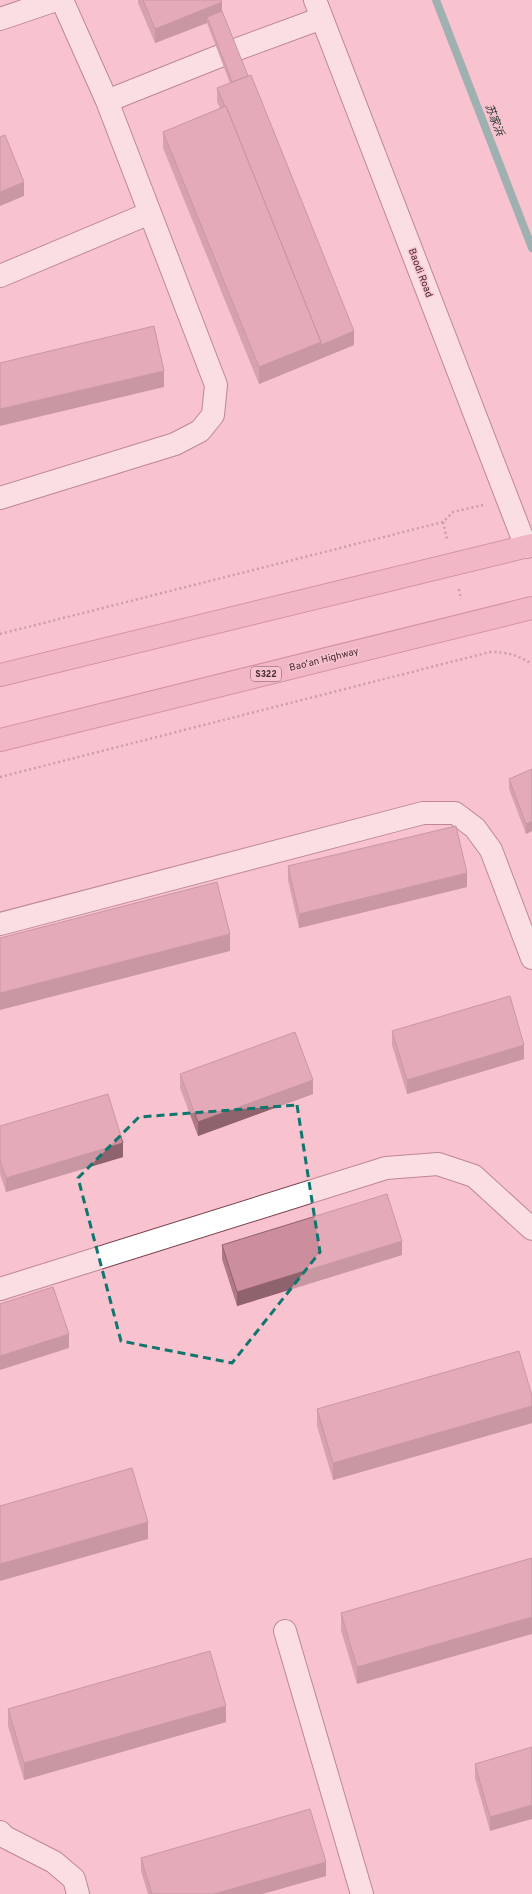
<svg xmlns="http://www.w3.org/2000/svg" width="532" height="1894" viewBox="0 0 532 1894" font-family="Overpass,'Noto Sans SC',sans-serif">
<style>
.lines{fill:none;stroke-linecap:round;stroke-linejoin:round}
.stream{stroke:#329a8d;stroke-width:8}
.minor-casing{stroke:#763f4d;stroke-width:24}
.major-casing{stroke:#a8586e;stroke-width:24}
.path{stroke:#977079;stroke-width:2.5;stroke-dasharray:2 3;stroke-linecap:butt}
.minor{stroke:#fff;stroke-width:22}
.major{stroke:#eba9bc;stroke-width:22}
.wall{fill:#af7986}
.shaded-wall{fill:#8f636d}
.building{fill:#cc8d9c;stroke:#8f636d}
.marked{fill:none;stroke:#0f766e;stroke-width:3;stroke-dasharray:8 5;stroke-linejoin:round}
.labels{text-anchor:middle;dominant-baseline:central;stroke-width:3;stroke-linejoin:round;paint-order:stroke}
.shield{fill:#f8c2ce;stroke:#7b5860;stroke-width:1}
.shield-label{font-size:9px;font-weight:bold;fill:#452b31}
.street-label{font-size:10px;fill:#452b31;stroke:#f8c2ce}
.water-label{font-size:11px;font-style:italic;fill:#1c3330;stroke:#f8c2ce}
</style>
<rect width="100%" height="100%" fill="#f8c2ce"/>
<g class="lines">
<path class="stream" d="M436,0L532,248"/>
<g class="minor-casing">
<path id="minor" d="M315,0L526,547
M0,19L56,0
M107,101L235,50L322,18
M0,276L150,213
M0,498L175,444L200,431L213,415L216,385L107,101L62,0
M0,924L423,813H455L475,828L491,850L532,958
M0,1289L386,1168L438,1164L474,1176L532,1229
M285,1631L362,1894
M0,1832L5,1837L54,1862L74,1879L78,1894"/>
</g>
<g class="major-casing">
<path id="major" d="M0,675L532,545
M0,740L532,608"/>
</g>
<path class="path" d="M443,522L447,539
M459,589L461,599
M0,634L443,522L453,512L483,505
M0,777L490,652C507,652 518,655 532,664"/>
<use href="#minor" class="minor"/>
<use href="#major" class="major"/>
</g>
<path class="wall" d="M138,0H221L222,11L354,345L259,384L163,148V132L220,108L217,102V88L230,83L207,23L155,43L138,3Z
M532,769V831L526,834L509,789V779Z
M288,866L467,887L299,928L288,880Z
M392,1031L524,1059L407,1094L392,1045Z
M180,1074L313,1094L198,1136L180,1088Z
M0,1126L123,1157L6,1192L0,1174Z
M222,1245L402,1255L237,1306L222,1259Z
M532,1396V1423L333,1480L317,1426V1409Z
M532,1558L357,1684L341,1630V1613Z
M8,1709L226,1722L24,1780L8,1726Z
M532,1747L490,1831L475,1778V1764Z
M141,1858L326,1876L262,1894H148L141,1871Z"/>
<path class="shaded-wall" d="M222,2V16L207,17V23L155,43V29Z
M24,182V196L0,206V192Z
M354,331V345L259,384V367L321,342Z
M164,371V387L0,426V409Z
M532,821V831L526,834V824Z
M467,873V887L299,928V914Z
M230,934V951L0,1010V993Z
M524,1045V1059L407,1094V1080Z
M313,1080V1094L198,1136V1122Z
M123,1143V1157L6,1192V1178Z
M402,1241V1255L237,1306V1292Z
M69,1334V1348L0,1370V1356Z
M532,1406V1423L333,1480V1463Z
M148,1522V1539L0,1581V1564Z
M532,1617V1634L357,1684V1667Z
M226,1706V1722L24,1780V1763Z
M532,1805V1819L490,1831V1817Z
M326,1862V1876L262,1894H214Z"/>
<path class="building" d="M143,0H221L222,2L155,29Z
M222,11L248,76L232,82L207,17Z
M251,75L354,331L321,345V342L226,106H225L217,88Z
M226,106L321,342L259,367L163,132Z
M5,135L24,182L0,192V137Z
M154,326L164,371L0,409V363Z
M532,769V821L526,824L509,779Z
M456,826L467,873L299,914L288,866Z
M217,882L230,934L0,993V938Z
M510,996L524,1045L407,1080L392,1031Z
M295,1032L313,1080L198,1122L180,1074Z
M108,1094L123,1143L6,1178L0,1160V1126Z
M387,1194L402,1241L237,1292L222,1245Z
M53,1287L69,1334L0,1356V1304Z
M519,1351L532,1396V1406L333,1463L317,1409Z
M132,1468L148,1522L0,1564V1506Z
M532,1558V1617L357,1667L341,1613Z
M210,1651L226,1706L24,1763L8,1709Z
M532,1747V1805L490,1817L475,1764Z
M310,1809L326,1862L214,1894H152L141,1858Z"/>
<path d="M0 0H532V1894H0ZM297,1105L320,1252L232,1363L121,1341L78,1178L139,1117Z" fill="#f8c2ce" fill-opacity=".55" fill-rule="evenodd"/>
<path class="marked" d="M297,1105L320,1252L232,1363L121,1341L78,1178L139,1117Z"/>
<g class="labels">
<rect class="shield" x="251" y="667" width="30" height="14" rx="3"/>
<g class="shield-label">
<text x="266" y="674">S322</text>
</g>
<g class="street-label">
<text transform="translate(420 273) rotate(69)">Baodi Road</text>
<text transform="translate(324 660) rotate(-14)">Bao'an Highway</text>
</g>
<g class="water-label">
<text transform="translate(494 120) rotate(69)">苏家浜</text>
</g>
</g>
</svg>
